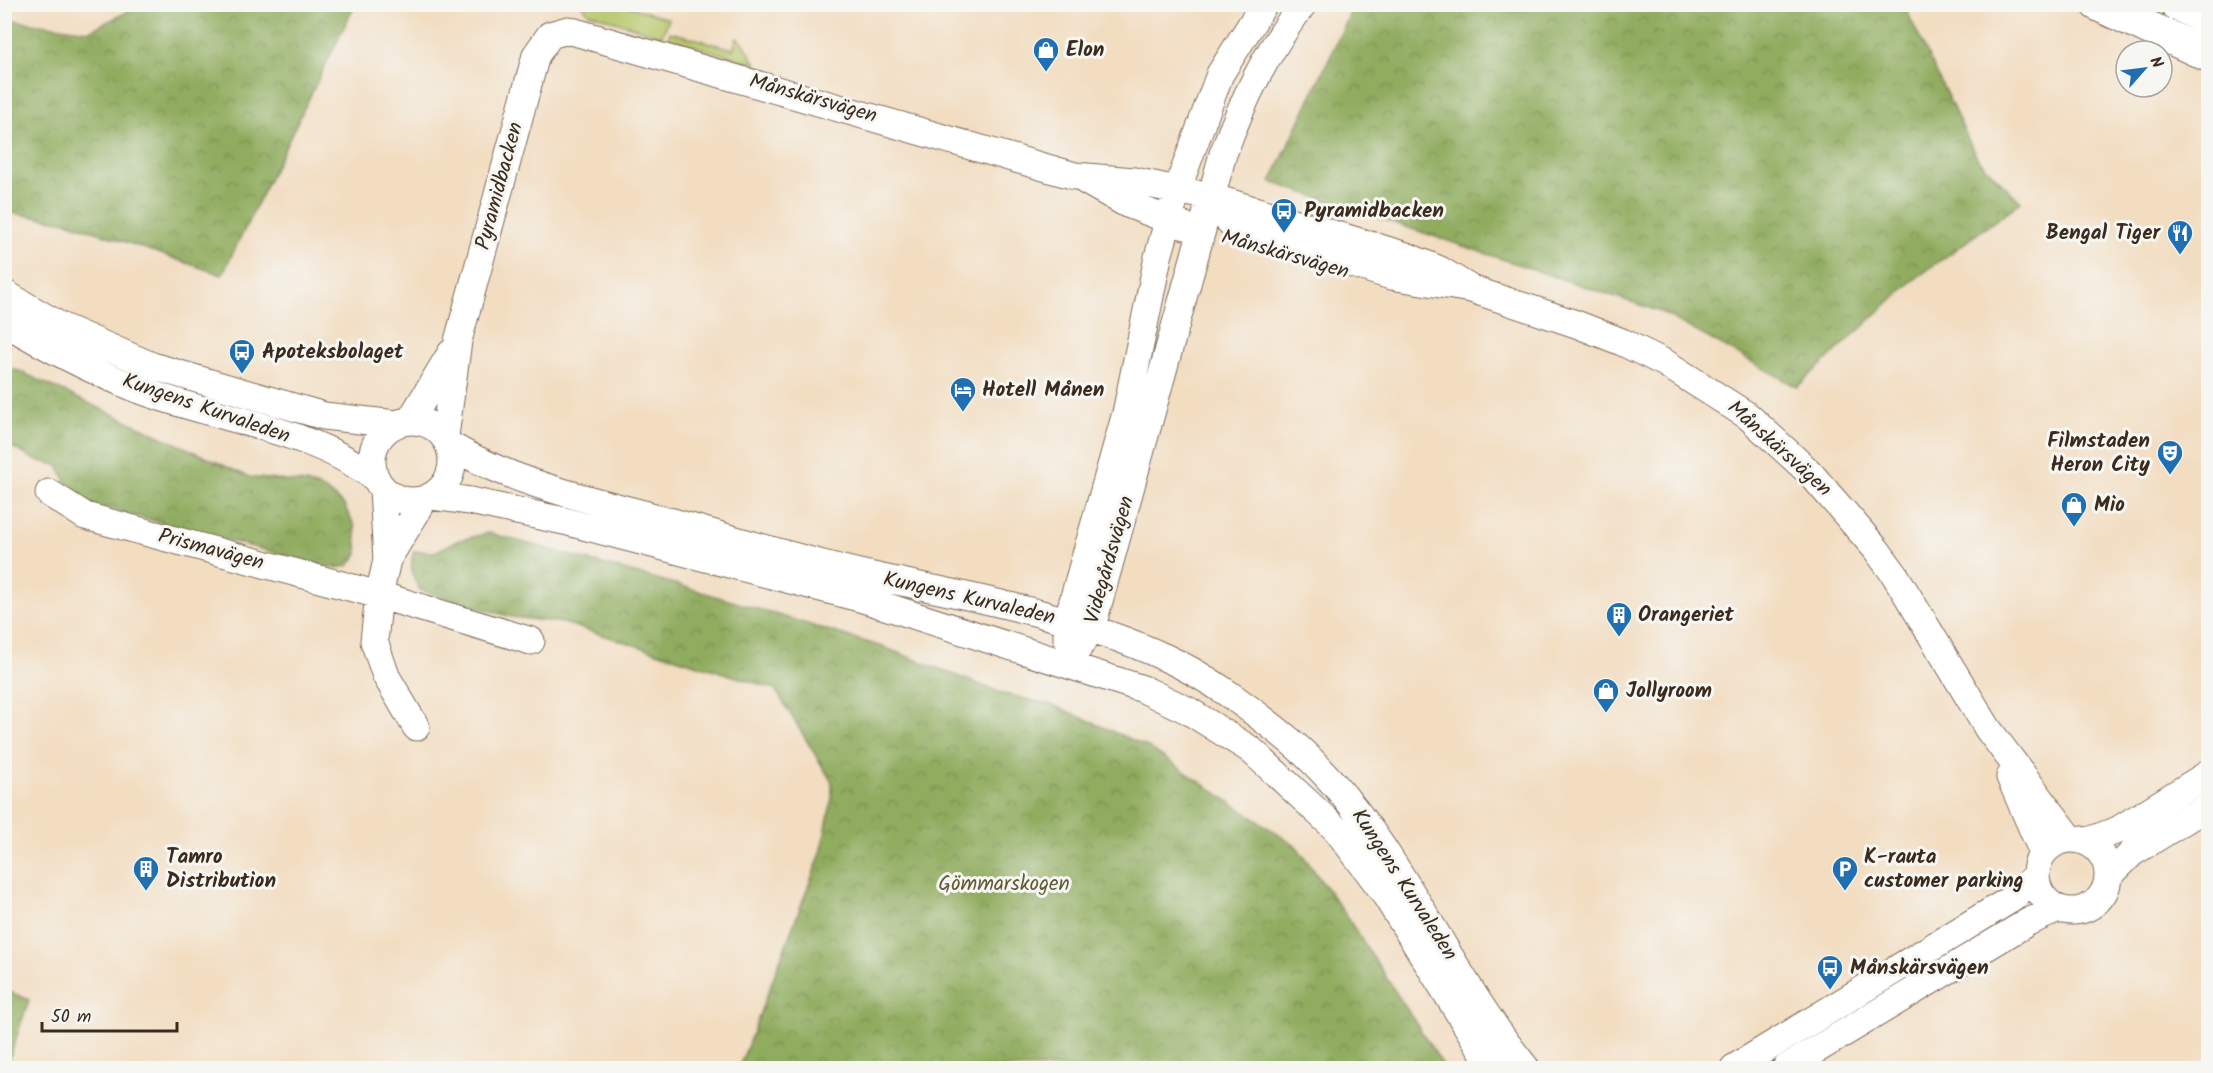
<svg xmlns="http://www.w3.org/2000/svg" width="2213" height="1073" viewBox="0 0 2213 1073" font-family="Kalam,sans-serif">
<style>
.grass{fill:#b6c76b;stroke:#787844;stroke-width:1.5}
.forest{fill:url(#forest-crowns);stroke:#666b3e;stroke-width:1.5}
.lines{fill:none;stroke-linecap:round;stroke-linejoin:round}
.minor-casing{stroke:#7b6957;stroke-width:29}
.highway-casing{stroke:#7b6957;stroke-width:35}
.minor{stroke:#fff;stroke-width:27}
.highway{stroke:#fff;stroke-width:33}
.labels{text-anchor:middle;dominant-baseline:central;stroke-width:6;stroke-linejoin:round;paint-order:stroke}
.poi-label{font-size:21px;font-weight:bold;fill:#3b2a1e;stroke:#f6f6f2;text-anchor:start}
.street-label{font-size:21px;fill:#3b2a1e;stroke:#f6f6f2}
.park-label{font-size:21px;fill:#605935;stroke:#f6f6f2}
</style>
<defs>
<pattern id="forest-crowns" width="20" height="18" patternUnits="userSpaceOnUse" patternTransform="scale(1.5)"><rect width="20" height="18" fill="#90ac5f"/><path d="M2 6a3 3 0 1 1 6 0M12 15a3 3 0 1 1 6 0" fill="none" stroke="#778c4e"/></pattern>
</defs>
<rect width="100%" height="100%" fill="#f6f6f2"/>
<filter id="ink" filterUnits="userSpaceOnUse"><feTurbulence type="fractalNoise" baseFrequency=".0167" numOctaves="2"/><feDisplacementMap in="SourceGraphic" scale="12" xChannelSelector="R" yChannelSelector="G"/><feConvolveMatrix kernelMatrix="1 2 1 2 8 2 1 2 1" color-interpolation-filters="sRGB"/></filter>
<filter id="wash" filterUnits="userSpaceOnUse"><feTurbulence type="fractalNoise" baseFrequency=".008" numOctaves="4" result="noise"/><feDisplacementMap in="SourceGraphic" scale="24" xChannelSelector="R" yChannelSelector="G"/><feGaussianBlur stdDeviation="1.35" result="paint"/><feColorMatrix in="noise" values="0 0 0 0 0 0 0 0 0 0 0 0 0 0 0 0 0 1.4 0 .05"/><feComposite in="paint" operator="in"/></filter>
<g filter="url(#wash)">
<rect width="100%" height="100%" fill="#f2ddc1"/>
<path class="grass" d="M581,5H624L669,19L662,36L589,13Z
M670,32L733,49L737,38L743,42L756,64L668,38Z"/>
<path class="forest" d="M141,5H355L222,275L67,222L5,212V19L89,31Z
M1904,5L1977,158L2021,202L1911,282L1797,387L1661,312L1271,182L1354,5Z
M5,367L19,371L249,477L306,483L324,489L344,505L355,527L358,554L348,566L333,568L83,502L69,486L57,465L35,460L5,443Z
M489,533L682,586L883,647L1004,694L1053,705L1148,747L1297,847L1343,911L1445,1068H739L821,853L832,798V782L775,689L564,623L511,617L420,590C412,577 409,566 414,551L435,552L456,541Z
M5,990L29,1000L6,1068H4Z"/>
</g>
<g filter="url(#ink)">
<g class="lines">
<g class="minor-casing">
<path id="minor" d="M1086,181L1127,204L1185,226
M1211,197L1219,211L1235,227L1391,276L1471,289L1576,324L1622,342L1665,363L1748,416L1810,473L1876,549L1895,575L1988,729L2071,839
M4,293L60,326L152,366L324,416L396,424
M4,322C46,347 90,370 135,388C213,419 308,427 375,478
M372 461a40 40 0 1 1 80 0a40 40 0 1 1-80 0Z
M410,421L451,353
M445,436L458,341L536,55L550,35L568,30L1075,176L1134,181L1211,197L1406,256L1440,270L1471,289
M448,444C513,483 580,497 651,516C725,536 799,560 873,576C971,597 1072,615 1164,657C1209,677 1251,709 1289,740C1395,829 1440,964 1526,1068
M383,489L387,560
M49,493L85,516L379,595L531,641
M432,496L470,501L564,521L863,599L1143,689L1189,711L1251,750L1336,829L1383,891L1493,1068
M1067,639V622L1126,413L1158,257L1177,190L1220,74L1264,4
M1067,664L1091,630L1223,154C1244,97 1266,53 1303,4
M416,727L386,676L374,641L379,595L387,560L424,500
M2010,777L2043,853
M2036 875a36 36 0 1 1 72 0a36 36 0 1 1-72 0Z
M2086,842L2118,830L2208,774
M2108,877L2132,853L2208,806
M1734,1068L2013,898L2035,876
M1786,1068L2028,922L2058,909"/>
</g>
<g class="highway-casing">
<path id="highway" d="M2097,4L2208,55
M2177,4L2208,19"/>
</g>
<use href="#minor" class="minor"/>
<use href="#highway" class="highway"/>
</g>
</g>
<defs>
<g id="shop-pin" transform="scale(1.35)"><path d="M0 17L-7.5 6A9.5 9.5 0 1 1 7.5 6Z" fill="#1f6fb2" stroke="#f6f6f2"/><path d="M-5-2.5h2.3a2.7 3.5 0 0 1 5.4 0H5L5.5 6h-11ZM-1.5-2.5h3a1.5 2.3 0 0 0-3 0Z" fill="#fff"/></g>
<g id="bus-pin" transform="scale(1.35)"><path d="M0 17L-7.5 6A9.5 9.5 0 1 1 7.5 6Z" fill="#1f6fb2" stroke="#f6f6f2"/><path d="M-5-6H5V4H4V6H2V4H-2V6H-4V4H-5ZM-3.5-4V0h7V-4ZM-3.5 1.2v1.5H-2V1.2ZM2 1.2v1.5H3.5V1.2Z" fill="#fff"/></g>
<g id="restaurant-pin" transform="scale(1.35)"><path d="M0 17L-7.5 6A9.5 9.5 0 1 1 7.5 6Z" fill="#1f6fb2" stroke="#f6f6f2"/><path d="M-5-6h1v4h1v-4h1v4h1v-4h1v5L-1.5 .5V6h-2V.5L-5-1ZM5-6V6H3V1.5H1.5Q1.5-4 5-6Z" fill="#fff"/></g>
<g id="hotel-pin" transform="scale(1.35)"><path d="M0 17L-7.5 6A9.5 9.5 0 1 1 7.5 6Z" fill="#1f6fb2" stroke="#f6f6f2"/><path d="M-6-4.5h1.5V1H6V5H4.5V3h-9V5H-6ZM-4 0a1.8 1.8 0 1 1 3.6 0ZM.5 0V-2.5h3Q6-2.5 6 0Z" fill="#fff"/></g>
<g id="theatre-pin" transform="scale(1.35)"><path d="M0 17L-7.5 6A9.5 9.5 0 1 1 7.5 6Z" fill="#1f6fb2" stroke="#f6f6f2"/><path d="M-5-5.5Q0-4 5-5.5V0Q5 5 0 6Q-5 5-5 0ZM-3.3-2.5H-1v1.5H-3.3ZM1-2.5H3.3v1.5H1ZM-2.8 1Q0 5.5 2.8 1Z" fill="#fff"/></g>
<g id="building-pin" transform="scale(1.35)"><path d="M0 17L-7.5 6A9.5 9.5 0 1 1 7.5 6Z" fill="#1f6fb2" stroke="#f6f6f2"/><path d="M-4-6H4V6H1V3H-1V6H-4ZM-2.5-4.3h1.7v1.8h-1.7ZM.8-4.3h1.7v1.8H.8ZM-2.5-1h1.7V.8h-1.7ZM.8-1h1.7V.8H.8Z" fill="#fff"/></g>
<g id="parking-pin" transform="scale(1.35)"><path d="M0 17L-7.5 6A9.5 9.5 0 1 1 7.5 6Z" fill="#1f6fb2" stroke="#f6f6f2"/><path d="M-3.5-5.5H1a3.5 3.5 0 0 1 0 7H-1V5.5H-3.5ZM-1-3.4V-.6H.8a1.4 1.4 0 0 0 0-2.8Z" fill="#fff"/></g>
</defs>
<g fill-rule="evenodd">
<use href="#shop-pin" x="1046" y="50"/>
<use href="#bus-pin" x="1284" y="211"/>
<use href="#restaurant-pin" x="2180" y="233"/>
<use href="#bus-pin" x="242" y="352"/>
<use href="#hotel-pin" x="963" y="390"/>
<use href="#theatre-pin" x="2170" y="453"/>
<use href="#shop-pin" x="2074" y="505"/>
<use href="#building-pin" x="1619" y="615"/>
<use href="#shop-pin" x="1606" y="691"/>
<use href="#building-pin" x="146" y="869"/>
<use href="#parking-pin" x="1845" y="869"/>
<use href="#bus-pin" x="1830" y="968"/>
</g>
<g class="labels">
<g class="poi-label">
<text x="1066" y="50">Elon</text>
<text x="1304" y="211">Pyramidbacken</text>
<text x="2160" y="233" text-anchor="end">Bengal Tiger</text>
<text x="262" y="352">Apoteksbolaget</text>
<text x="982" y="390">Hotell Månen</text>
<text x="2150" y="441" text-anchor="end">Filmstaden<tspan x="2150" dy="24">Heron City</tspan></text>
<text x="2094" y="505">Mio</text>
<text x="1638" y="615">Orangeriet</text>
<text x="1626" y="691">Jollyroom</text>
<text x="166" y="857">Tamro<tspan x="166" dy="24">Distribution</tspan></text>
<text x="1864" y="857">K-rauta<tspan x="1864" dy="24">customer parking</tspan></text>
<text x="1850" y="968">Månskärsvägen</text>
</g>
<g class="street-label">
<text transform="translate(813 99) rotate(16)">Månskärsvägen</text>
<text transform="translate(500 186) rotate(-75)">Pyramidbacken</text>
<text transform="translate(1285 255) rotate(16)">Månskärsvägen</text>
<text transform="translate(206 409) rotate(19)">Kungens Kurvaleden</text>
<text transform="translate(1779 449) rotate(42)">Månskärsvägen</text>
<text transform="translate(211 550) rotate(15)">Prismavägen</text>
<text transform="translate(1110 560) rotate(-74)">Videgårdsvägen</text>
<text transform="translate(969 599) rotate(13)">Kungens Kurvaleden</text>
<text transform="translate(1404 885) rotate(57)">Kungens Kurvaleden</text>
</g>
<g class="park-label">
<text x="1004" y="884">Gömmarskogen</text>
</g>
</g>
<rect width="2213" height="1073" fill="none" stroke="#f6f6f2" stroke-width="24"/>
<g transform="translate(2144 69) rotate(62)"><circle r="28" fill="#f6f6f2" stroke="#aba49d" stroke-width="1.5"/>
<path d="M0-4.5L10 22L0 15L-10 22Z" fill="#1f6fb2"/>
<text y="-9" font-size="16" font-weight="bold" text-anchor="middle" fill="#3b2a1e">N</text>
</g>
<path d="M42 1022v9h135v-9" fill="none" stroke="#3b2a1e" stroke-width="3"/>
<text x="51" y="1022" font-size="18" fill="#3b2a1e" stroke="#f6f6f2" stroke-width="4.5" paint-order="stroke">50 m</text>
</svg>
